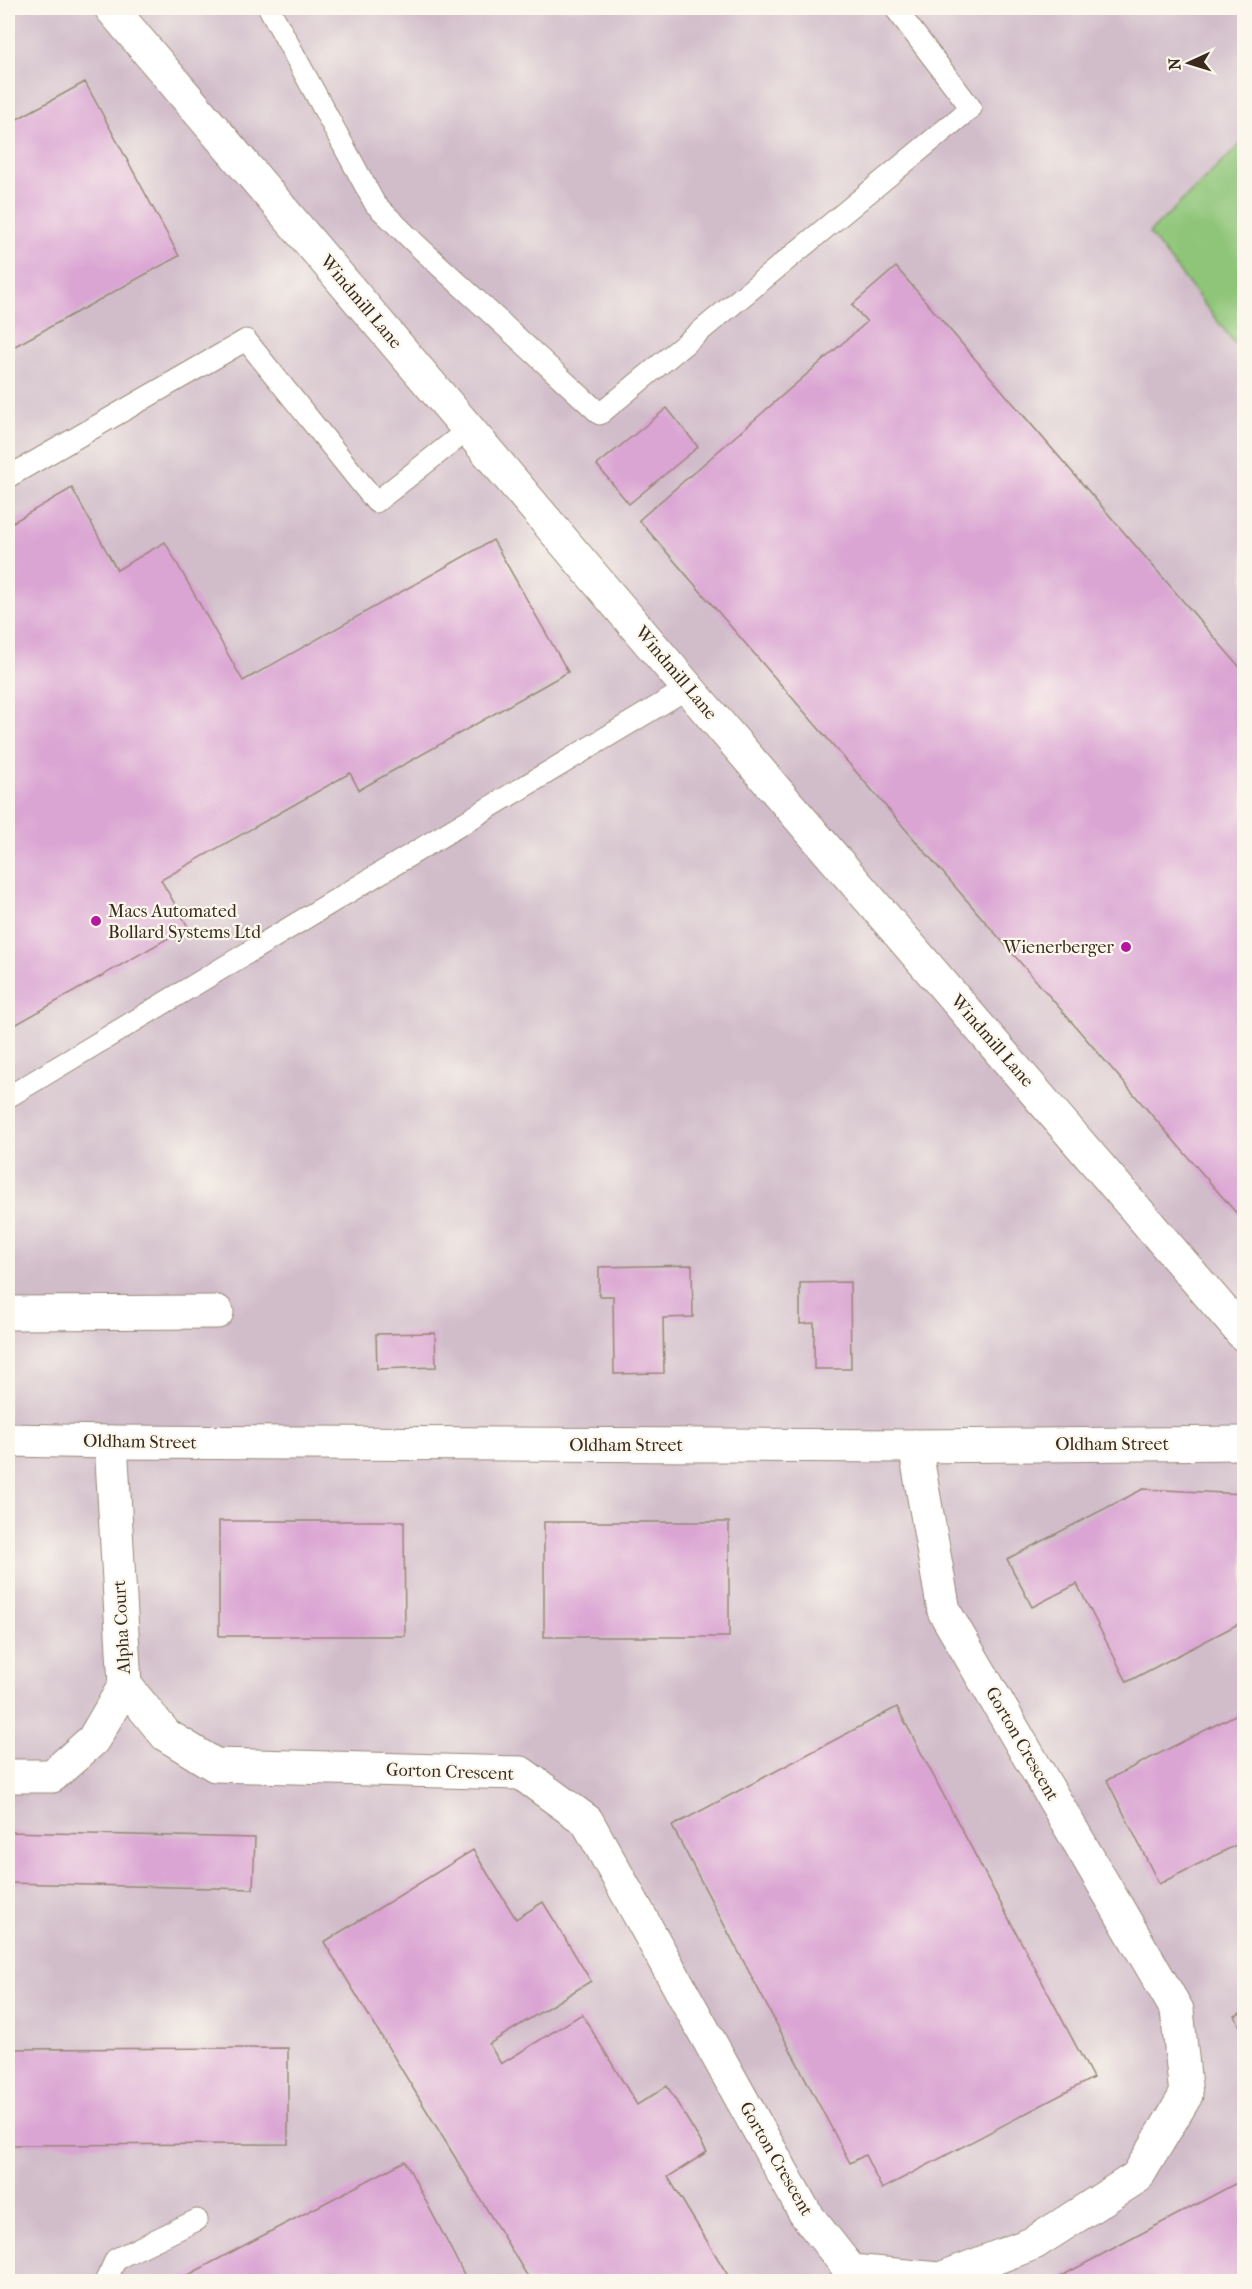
<svg xmlns="http://www.w3.org/2000/svg" width="1252" height="2289" viewBox="0 0 1252 2289" font-family="'IM FELL French Canon',serif">
<style>
.industrial{fill:#d1bdca}
.green{fill:#8ec578;stroke:#64784b;stroke-width:1.5}
.building{fill:#daa4d3}
.lines{fill:none;stroke-linecap:round;stroke-linejoin:round}
.service-casing{stroke:#988978;stroke-width:23}
.minor-casing{stroke:#988978;stroke-width:35}
.tertiary-casing{stroke:#988978;stroke-width:35}
.service{stroke:#fff;stroke-width:21}
.minor{stroke:#fff;stroke-width:33}
.tertiary{stroke:#fff;stroke-width:33}
.poi-dot{fill:#b5179e;stroke:#fbf7ec;stroke-width:2}
.labels{text-anchor:middle;dominant-baseline:central;stroke-width:4.5;stroke-linejoin:round;paint-order:stroke}
.street-label{font-size:18px;fill:#3b2a1e;stroke:#fbf7ec}
.poi-label{font-size:18px;fill:#3b2a1e;stroke:#fbf7ec;text-anchor:start}
</style>
<rect width="100%" height="100%" fill="#fbf7ec"/>
<filter id="ink" filterUnits="userSpaceOnUse"><feTurbulence type="fractalNoise" baseFrequency=".0167" numOctaves="2"/><feDisplacementMap in="SourceGraphic" scale="12" xChannelSelector="R" yChannelSelector="G"/><feConvolveMatrix kernelMatrix="1 2 1 2 8 2 1 2 1" color-interpolation-filters="sRGB"/></filter>
<filter id="wash" filterUnits="userSpaceOnUse"><feTurbulence type="fractalNoise" baseFrequency=".008" numOctaves="4" result="noise"/><feDisplacementMap in="SourceGraphic" scale="24" xChannelSelector="R" yChannelSelector="G"/><feGaussianBlur stdDeviation="1.35" result="paint"/><feColorMatrix in="noise" values="0 0 0 0 0 0 0 0 0 0 0 0 0 0 0 0 0 1.4 0 .05"/><feComposite in="paint" operator="in"/></filter>
<g filter="url(#wash)">
<rect width="100%" height="100%" fill="#f6e8d1"/>
<path class="industrial" d="M8,8H1244V141L1149,233L1244,355V2281L8,2282Z"/>
<path class="green" d="M1244,141V355L1149,233Z"/>
<g id="blocks">
<path class="building" d="M85,82L179,256L8,350V124Z
M896,267L1244,672V1222L639,520L867,322L852,305Z
M667,408L698,447L629,504L597,465Z
M72,488L117,570L165,542L243,681L493,540L568,672L359,790L350,773L161,880L188,927L8,1029V525Z
M692,1265L693,1317L663,1318L664,1373L614,1374L613,1296H599V1267Z
M850,1282L851,1369H814V1323L800,1324V1283Z
M435,1333L436,1367L377,1369L376,1334Z
M1143,1489L1244,1494V1621L1127,1682L1077,1584L1032,1607L1007,1559Z
M219,1521H404L405,1636H219Z
M544,1522H729V1637H544Z
M897,1707L1093,2078L882,2189L865,2155L850,2163L672,1826Z
M1243,1711L1244,1841L1159,1884L1107,1780Z
M8,1832L255,1838L253,1889L8,1883Z
M473,1850L516,1919L543,1902L591,1981L489,2044L501,2064L582,2014L637,2105L667,2086L707,2152L668,2177L732,2282H531L324,1942Z
M1244,2011V2034L1235,2016Z
M288,2048V2144L8,2145V2049Z
M405,2161L468,2282H175L279,2227Z
M1244,2179V2282H1050Z"/>
</g>
</g>
<g filter="url(#ink)">
<use href="#blocks" fill-opacity="0" stroke="#988978" stroke-width="1.5"/>
<g class="lines">
<g class="service-casing">
<path id="service" d="M269,8L375,204L418,246L600,414L971,108L895,8
M8,477L246,340L376,502L469,429
M8,1097L688,688
M105,2282L116,2259L197,2220"/>
</g>
<g class="minor-casing">
<path id="minor" d="M8,1313L217,1312
M125,1685L166,1735L215,1765L521,1773L587,1821L805,2213L851,2271L940,2279L1034,2243L1137,2177L1186,2095L1177,2010L944,1611L915,1446
M8,1776H52L93,1740L125,1685L111,1442"/>
</g>
<g class="tertiary-casing">
<path id="tertiary" d="M111,8L688,688L1244,1335
M8,1440L111,1442L915,1446L1244,1443"/>
</g>
<use href="#service" class="service"/>
<use href="#minor" class="minor"/>
<use href="#tertiary" class="tertiary"/>
</g>
</g>
<g class="poi-dot">
<circle cx="96" cy="921" r="6"/>
<circle cx="1126" cy="947" r="6"/>
</g>
<g class="labels">
<g class="street-label">
<text transform="translate(361 302) rotate(50)">Windmill Lane</text>
<text transform="translate(676 673) rotate(50)">Windmill Lane</text>
<text transform="translate(992 1041) rotate(49)">Windmill Lane</text>
<text transform="translate(140 1442) rotate(1)">Oldham Street</text>
<text x="1112" y="1444">Oldham Street</text>
<text x="626" y="1445">Oldham Street</text>
<text transform="translate(122 1627) rotate(-93)">Alpha Court</text>
<text transform="translate(1022 1744) rotate(60)">Gorton Crescent</text>
<text transform="translate(450 1772) rotate(2)">Gorton Crescent</text>
<text transform="translate(776 2159) rotate(60)">Gorton Crescent</text>
</g>
<g class="poi-label">
<text x="108" y="911">Macs Automated<tspan x="108" dy="21">Bollard Systems Ltd</tspan></text>
<text x="1114" y="947" text-anchor="end">Wienerberger</text>
</g>
</g>
<rect width="1252" height="2289" fill="none" stroke="#fbf7ec" stroke-width="30"/>
<g transform="translate(1189 63) rotate(266)" stroke="#fbf7ec" stroke-width="4.5" paint-order="stroke">
<path d="M0-4.5L10 22L0 15L-10 22Z" fill="#3b2a1e"/>
<text y="-9" font-size="16" font-weight="bold" text-anchor="middle" fill="#3b2a1e">N</text>
</g>
</svg>
